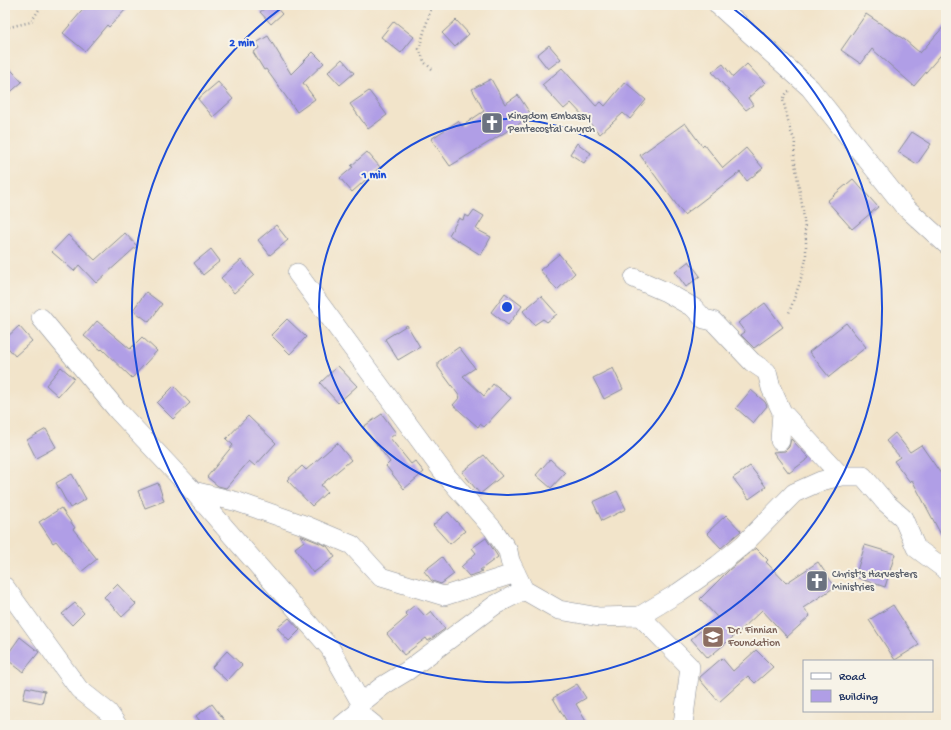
<svg xmlns="http://www.w3.org/2000/svg" width="951" height="730" viewBox="0 0 951 730" font-family="'Gochi Hand',sans-serif">
<style>
.building{fill:#b09ee6}
.lines{fill:none;stroke-linecap:round;stroke-linejoin:round}
.minor-casing{stroke:#868a94;stroke-width:20}
.path{stroke:#868a94;stroke-width:2.5;stroke-dasharray:1 3;stroke-linecap:butt}
.minor{stroke:#fff;stroke-width:19}
.ring{fill:none;stroke:#1d4ed8;stroke-width:2}
.labels{text-anchor:middle;dominant-baseline:central;stroke-width:4;stroke-linejoin:round;paint-order:stroke}
.worship-label{font-size:11px;fill:#5b616d;stroke:#f7f3e8;text-anchor:start}
.education-label{font-size:11px;fill:#785e54;stroke:#f7f3e8;text-anchor:start}
.centre{fill:#1d4ed8;stroke:#f7f3e8;stroke-width:2}
.ring-label{font-size:12px;text-anchor:middle;font-weight:bold;fill:#1d4ed8;stroke:#f7f3e8;stroke-width:4;stroke-linejoin:round;paint-order:stroke}
</style>
<rect width="100%" height="100%" fill="#f7f3e8"/>
<filter id="ink" filterUnits="userSpaceOnUse"><feTurbulence type="fractalNoise" baseFrequency=".025" numOctaves="2"/><feDisplacementMap in="SourceGraphic" scale="8" xChannelSelector="R" yChannelSelector="G"/><feConvolveMatrix kernelMatrix="1 2 1 2 8 2 1 2 1" color-interpolation-filters="sRGB"/></filter>
<filter id="wash" filterUnits="userSpaceOnUse"><feTurbulence type="fractalNoise" baseFrequency=".012" numOctaves="4" result="noise"/><feDisplacementMap in="SourceGraphic" scale="16" xChannelSelector="R" yChannelSelector="G"/><feGaussianBlur stdDeviation="0.9" result="paint"/><feColorMatrix in="noise" values="0 0 0 0 0 0 0 0 0 0 0 0 0 0 0 0 0 1.4 0 .05"/><feComposite in="paint" operator="in"/></filter>
<g filter="url(#wash)">
<rect width="100%" height="100%" fill="#f2e4ca"/>
<g id="blocks">
<path class="building" d="M87,5H130L109,27L107,25L85,51L63,33Z
M269,5H274L282,14L271,24L260,12Z
M866,14L905,40L920,53L946,24V49L914,86L872,49L861,64L841,50Z
M456,20L469,34L455,47L442,33Z
M394,21L414,37L401,53L381,37Z
M268,36L291,74L313,52L324,63L303,83L315,99L297,112L266,69L264,70L253,52L259,48L256,43Z
M549,45L561,59L548,69L537,55Z
M342,59L354,73L340,85L328,72Z
M5,63L22,82L5,97Z
M723,64L733,77L747,64L765,83L748,98L753,105L746,110L712,72Z
M562,68L596,106L601,102L605,106L625,82L646,100L630,119L623,113L600,134L571,103L564,109L542,85Z
M491,79L505,104L518,95L532,116L450,166L431,139L458,121L462,126L484,111L472,89Z
M218,82L233,99L213,117L198,99Z
M369,91L387,115L368,129L350,104Z
M685,123L702,146L704,144L723,168L746,148L763,168L747,181L740,172L684,215L640,155Z
M912,132L931,144L917,164L898,152Z
M577,143L591,153L584,163L570,154Z
M367,152L380,167L352,192L340,178L353,167L351,166Z
M853,179L878,207L852,229L827,201Z
M474,210L484,216L476,229L491,237L481,255L449,235L459,218L463,220L465,215L469,217Z
M276,225L288,240L270,255L258,240Z
M125,233L137,246L96,283L79,265L74,271L52,252L68,235L95,260Z
M211,249L220,261L203,275L194,263Z
M559,254L575,273L557,290L540,270Z
M241,260L254,275L234,293L221,278Z
M689,261L700,276L686,287L675,272Z
M146,292L162,304L149,322L133,310Z
M505,293L522,306L508,325L491,312Z
M541,296L557,314L547,322L543,319L534,325L523,311Z
M765,303L783,327L754,348L741,335L745,332L738,323Z
M287,319L306,337L290,354L271,335Z
M97,321L130,349L142,337L157,351L132,378L102,349L101,350L84,336Z
M846,323L866,347L829,377L809,352Z
M407,325L420,347L398,360L385,339Z
M19,326L32,341L15,356L5,344V339Z
M459,347L475,368L463,376L484,396L493,384L511,398L484,427L480,424L478,427L453,405L460,397L438,367V362Z
M338,366L357,386L338,403L320,383Z
M61,367L74,378L58,396L46,385Z
M613,368L623,389L604,399L593,378Z
M174,386L190,403L173,419L157,403Z
M751,390L765,402L767,406L753,423L736,408Z
M382,414L396,433L390,438L411,464L415,461L424,472L404,489L386,466L390,462L363,427Z
M248,416L276,443L255,466L249,461L226,488L218,486L207,477L233,445L226,439Z
M46,429L56,447L36,458L27,440Z
M895,433L910,452L921,445L946,481V544L912,480L910,482L894,461L900,457L886,441Z
M791,439L809,458L789,473L773,452L785,451L789,447Z
M337,443L351,460L321,485L327,492L312,506L287,480L302,466L306,470Z
M484,455L502,476L480,494L462,472Z
M550,459L565,473L551,488L536,475Z
M750,466L766,487L749,499L733,478Z
M72,474L86,499L70,508L56,483Z
M158,483L164,501L145,508L138,491Z
M617,491L626,509L602,521L593,502Z
M61,508L75,528L73,529L97,559L81,572L56,541L53,543L39,522Z
M448,512L465,531L450,544L433,525Z
M726,515L741,531L721,548L707,533Z
M300,535L327,546L335,557L313,573L295,548L304,541Z
M486,538L498,557L480,570L482,571L479,573L469,576L461,567L476,553L472,548Z
M865,545L895,554L885,587L855,577Z
M756,548L768,560L766,562L786,583L818,562L835,587L803,608L810,616L787,637L762,610L739,632L708,658L691,639L717,617L700,599L729,570Z
M442,557L454,574L441,584L432,581L424,571Z
M117,584L136,604L122,617L104,597Z
M75,603L84,613L72,625L62,614Z
M415,605L425,616L431,611L445,629L428,641L426,638L404,655L387,634L408,616L405,613Z
M893,605L919,645L895,660L869,620Z
M289,618L300,630L289,641L277,628Z
M20,637L39,652L23,672L5,658Z
M756,650L773,667L755,683L748,676L719,702L700,680V677L722,658L733,671Z
M227,651L242,665L227,681L212,667Z
M577,684L586,698L576,704L588,725H569L553,698Z
M26,687L45,691L42,703L23,699Z
M212,704L228,725H203L196,716Z"/>
</g>
</g>
<g filter="url(#ink)">
<use href="#blocks" fill-opacity="0" stroke="#868a94" stroke-width="1"/>
<g class="lines">
<g class="minor-casing">
<path id="minor" d="M718,5L810,88L903,205L946,244
M297,273L444,473L493,529L508,551L510,561L524,590L495,605L407,671L384,685L361,703L358,712L374,725
M634,278L666,292L694,308L704,319L713,321L752,362L767,372L771,388L782,412L780,441
M41,318L118,411L193,491L330,648L361,703
M782,412L841,476
M193,491L238,502L307,526L352,545L381,577L444,596L516,573
M5,587L79,689L108,712L117,725
M524,590L559,610L599,617L640,616
M342,725L358,712
M683,725L690,667L640,616L678,593L718,565L744,544L794,493L821,481L841,476H863L885,502L903,518L916,548L946,570"/>
</g>
<path class="path" d="M5,28L31,22L42,5
M432,69L425,63L419,49L432,5
M789,91L787,92L783,100L791,132L795,141L794,157L803,211L806,240V259L800,282L789,313"/>
<use href="#minor" class="minor"/>
</g>
</g>
<g class="ring">
<circle cx="507" cy="307" r="188"/>
<path d="M730 6A375 375 0 1 1 284 6"/>
</g>
<defs>
<g id="church-square" transform="scale(1.15)"><rect x="-9" y="-9" width="18" height="18" rx="4" fill="#6b7280" stroke="#f7f3e8"/><path d="M-1.2-6h2.4v3.5h3.3v2.4h-3.3V6h-2.4V-.1h-3.3v-2.4h3.3Z" fill="#fff"/></g>
<g id="school-square" transform="scale(1.15)"><rect x="-9" y="-9" width="18" height="18" rx="4" fill="#8d6e63" stroke="#f7f3e8"/><path d="M0-5L7-2L0 1L-7-2ZM-4 1L0 2.5L4 1V4Q0 6-4 4Z" fill="#fff"/></g>
</defs>
<g fill-rule="evenodd">
<use href="#church-square" x="492" y="123"/>
<use href="#church-square" x="817" y="581"/>
<use href="#school-square" x="713" y="637"/>
</g>
<g class="labels">
<g class="worship-label">
<text x="508" y="117">Kingdom Embassy<tspan x="508" dy="13">Pentecostal Church</tspan></text>
<text x="832" y="575">Christ's Harvesters<tspan x="832" dy="13">Ministries</tspan></text>
</g>
<g class="education-label">
<text x="728" y="631">Dr. Finnian<tspan x="728" dy="13">Foundation</tspan></text>
</g>
</g>
<circle cx="507" cy="307" r="6" class="centre"/>
<g class="ring-label">
<text x="242" y="46">2 min</text>
<text x="374" y="178">1 min</text>
</g>
<rect width="951" height="730" fill="none" stroke="#f7f3e8" stroke-width="20"/>
<rect x="803" y="660" width="130" height="52" fill="#f7f3e8" stroke="#9fa5b1"/>
<rect x="811" y="673" width="20" height="6" fill="#ffffff" stroke="#9fa5b1"/>
<text x="839" y="680" font-size="12" fill="#1b2f5e">Road</text>
<rect x="811" y="690" width="20" height="12" fill="#b09ee6" stroke="#9fa5b1"/>
<text x="839" y="700" font-size="12" fill="#1b2f5e">Building</text>
</svg>
